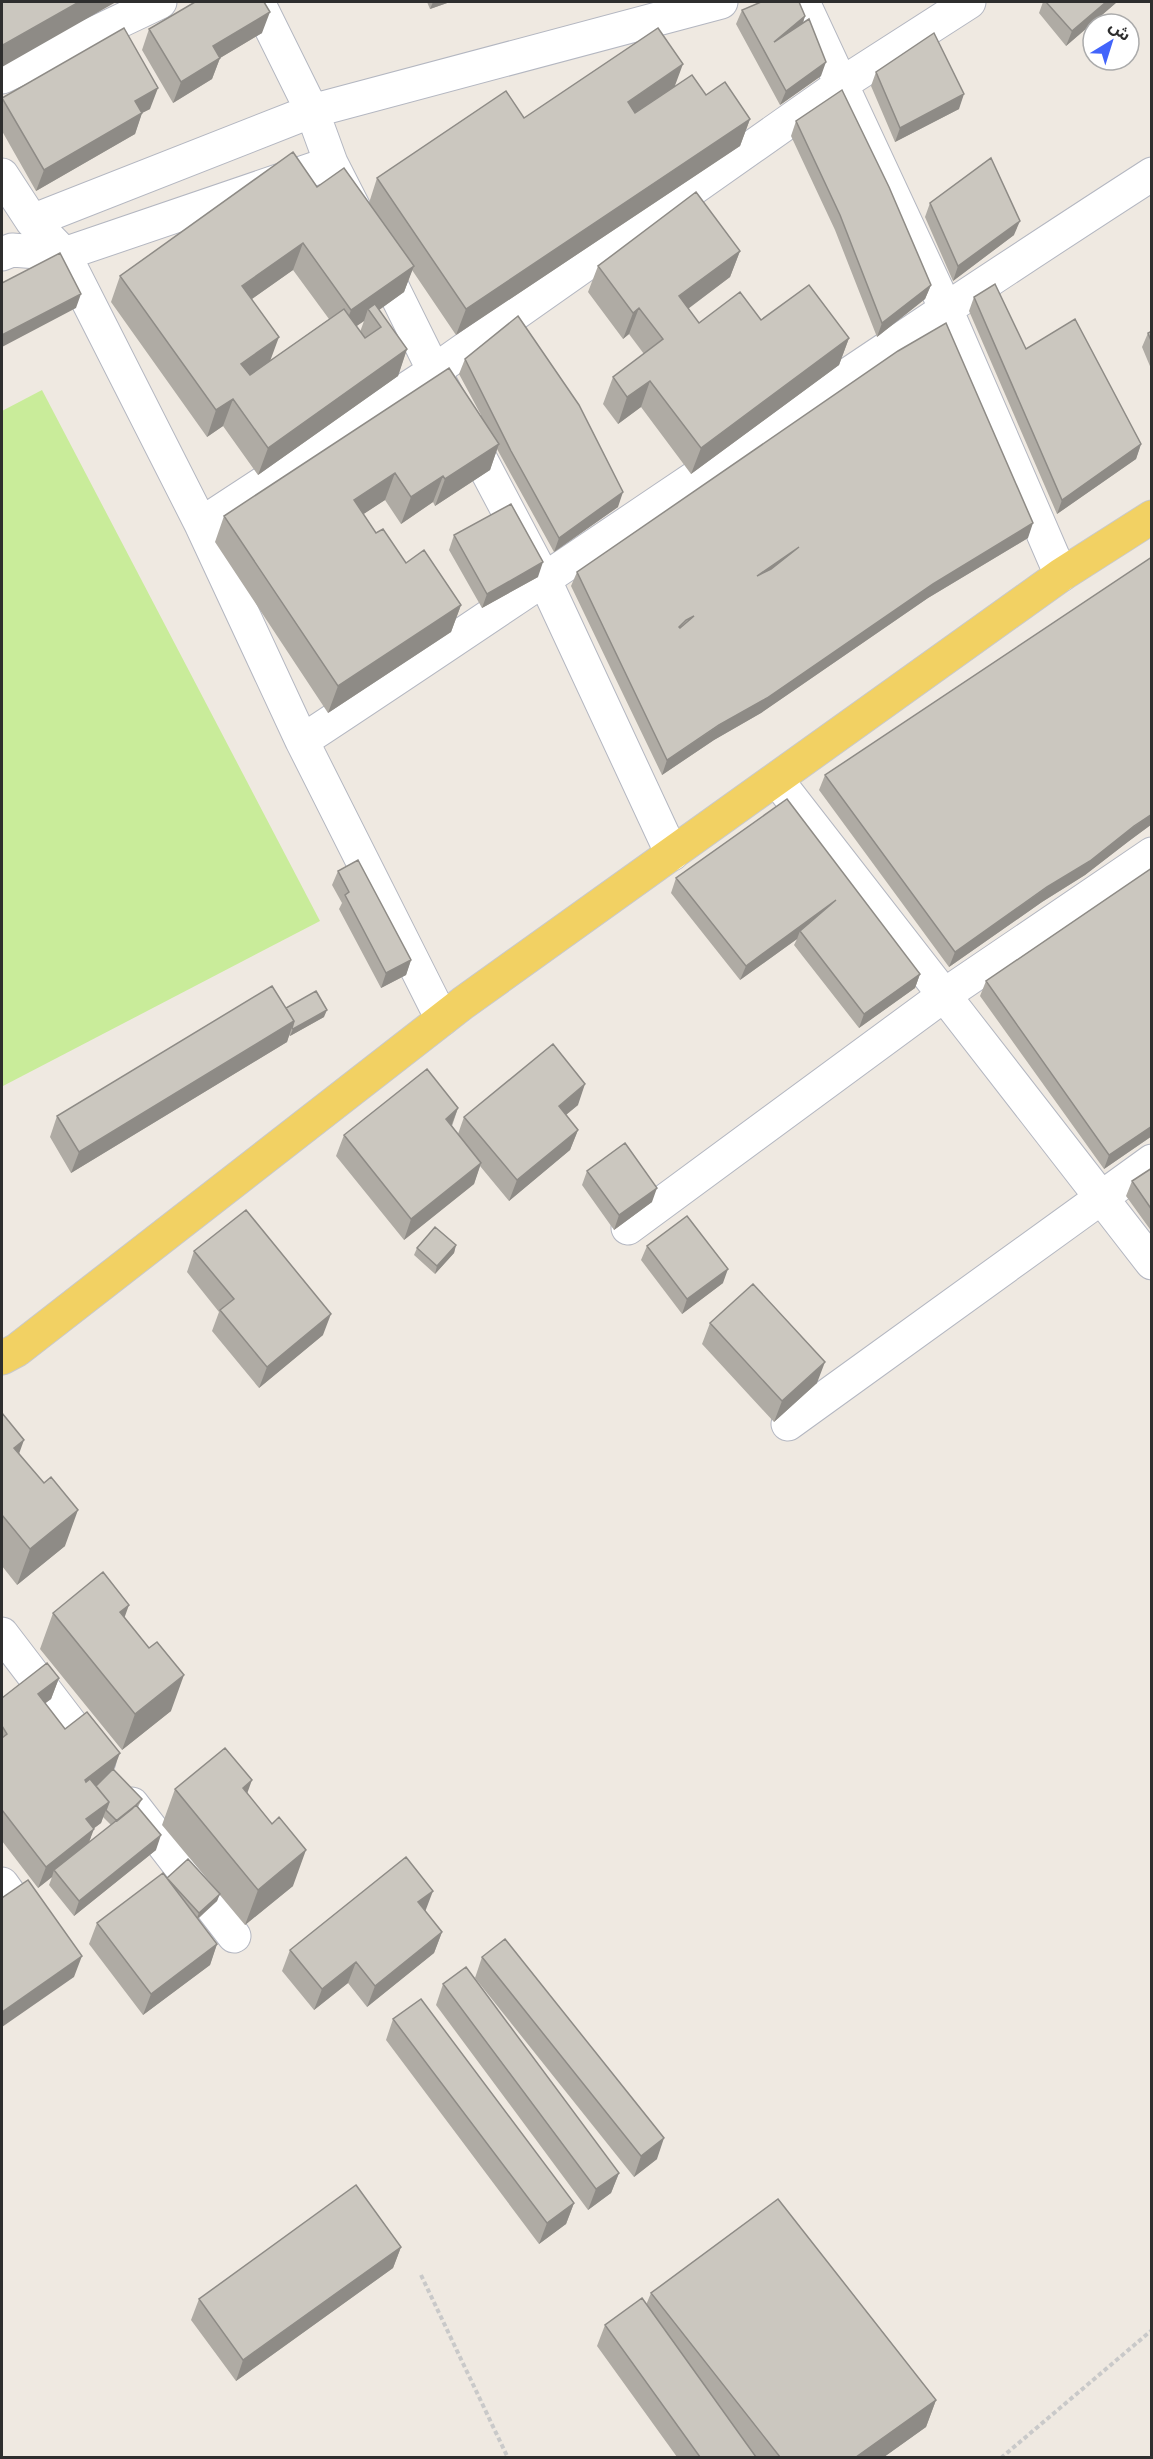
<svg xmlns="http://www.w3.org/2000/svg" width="1153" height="2459" viewBox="0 0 1153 2459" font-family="Helvetica,'Noto Sans Arabic',sans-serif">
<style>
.pitch{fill:#c9ec9a}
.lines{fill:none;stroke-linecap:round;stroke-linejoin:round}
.minor-casing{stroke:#b4b7c1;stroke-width:35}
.major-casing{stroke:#c9c9c9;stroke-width:35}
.path{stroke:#c9c9c9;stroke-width:4;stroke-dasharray:4.5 3;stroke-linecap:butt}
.minor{stroke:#fff;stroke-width:33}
.major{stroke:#f2d163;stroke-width:33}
.wall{fill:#afaba4;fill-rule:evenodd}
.shaded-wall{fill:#8e8b86}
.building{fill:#cbc7bf;stroke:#8e8b86;stroke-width:1.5;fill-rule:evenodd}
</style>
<rect width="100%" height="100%" fill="#efe9e1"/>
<path class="pitch" d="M42,390L320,921L3,1086L2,411Z"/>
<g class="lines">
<g class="minor-casing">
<path id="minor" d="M258,2L312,111L331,163L356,212
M803,2L945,307L1061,575
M2,77L160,2
M2,175L32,221L64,254L201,524L302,741L442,1019
M32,221L312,111L721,2
M2,254L12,250L64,254L331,163
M377,256L434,371L545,581L672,854
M201,524L434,371L843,83L969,2
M302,741C586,554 865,359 1152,174
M777,780L1152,1263
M628,1228L943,996L1152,854
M788,1424L1152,1161
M2,1634L99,1761
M132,1804L234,1936
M2,1884L30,1923"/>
</g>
<g class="major-casing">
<path id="major" d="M2,1358L17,1350L463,1003L1061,575L1152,517"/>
</g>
<path class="path" d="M421,2275L508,2458
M1001,2458L1152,2330"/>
<use href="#minor" class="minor"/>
<use href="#major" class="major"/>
</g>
<path class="wall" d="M427,2H450L430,9Z
M1043,2H1117L1066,46L1039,13Z
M742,10L805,16L803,23L821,76L780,105L736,24Z
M149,29L262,33L220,58L212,79L173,103L142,50Z
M876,72L959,109L895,142L871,86Z
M675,86L706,95L750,119L740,146L456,335L412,270L404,292L379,310L407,349L398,376L258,475L223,426L207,437L111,302L120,276L317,187L369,203L377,178L524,118ZM293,270L329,319L270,361L252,299ZM364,321L360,332L356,326Z
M2,98L150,109L142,113L135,134L36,191L2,131Z
M796,121L931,285L925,299L877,337L835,230L791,136Z
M930,203L1014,235L953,281L925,217Z
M740,251L730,277L688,309L699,323L761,320L849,338L839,365L691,474L641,407L618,424L603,404L613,377L644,354L629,334L623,339L588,292L598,266Z
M974,297L1026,349L1141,444L1136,459L1057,514L969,311Z
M1152,331V371L1142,347L1148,333Z
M465,359L618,507L554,552L497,449L490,470L435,506L433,502L401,524L385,500L363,514L376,533L406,563L461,605L451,632L328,713L215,542L224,516L481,415L459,374Z
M454,535L538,577L482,608L449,550Z
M1028,538L928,598L761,713L714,740L662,775L571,586L577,572Z
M1152,557V824L1129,841L1085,875L1042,902L949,967L819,790L825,775Z
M338,871L411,960L406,975L381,988L339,909L342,903L332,885Z
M676,878L920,974L915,988L859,1028L794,945L797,939L740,980L671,893Z
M986,981L1152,1136L1104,1169L980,996Z
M286,1008L324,1017L290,1036L289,1035L287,1042L71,1173L50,1137L57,1116Z
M578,1105L566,1115L578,1130L570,1150L509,1201L480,1166L474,1184L404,1240L336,1156L344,1135L458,1108L452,1126L458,1134L464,1117Z
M1152,1168V1232L1126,1196L1132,1181Z
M587,1171L652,1202L614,1230L582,1185Z
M456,1245L454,1253L435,1274L414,1255L417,1248Z
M647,1246L723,1283L682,1314L641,1260Z
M194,1251L323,1335L259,1388L212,1331L219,1312L187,1272Z
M710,1323L817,1383L774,1422L702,1344Z
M2,1413L19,1453L65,1546L17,1585L2,1566Z
M53,1613L124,1618L171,1711L122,1750L40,1649Z
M59,1678L51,1699L45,1703L65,1729L114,1770L142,1799L138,1807L156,1850L74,1916L49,1885L52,1877L38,1888L2,1841V1698ZM103,1817L111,1825L89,1843L93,1829L101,1823Z
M175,1789L247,1793L293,1886L245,1925L219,1894L217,1901L198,1919L217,1944L210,1965L143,2015L89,1944L97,1923L167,1878L213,1886L162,1825Z
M425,1911L442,1932L434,1953L367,2007L348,1983L314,2010L282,1971L290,1950Z
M482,1957L657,2159L634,2177L475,1978Z
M443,1984L619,2173L611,2193L588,2210L436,2005Z
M393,2019L574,2203L566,2224L539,2244L386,2040Z
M401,2247L393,2268L236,2381L191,2320L199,2299Z
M651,2293L936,2400L926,2427L884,2457H677L597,2346L605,2325L646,2305Z"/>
<path class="shaded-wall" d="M79,2H116L2,67V50L3,45Z
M433,2H450L430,9Z
M1106,2H1117L1066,46L1072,31Z
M270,12L262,33L205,67L213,46Z
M805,16L800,31L774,42Z
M220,58L212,79L173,103L181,82Z
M826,62L821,76L780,105L786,91Z
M683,64L673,91L618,129L628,102Z
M158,88L150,109L142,113L135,134L36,191L44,170L135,101Z
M964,94L959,109L895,142L900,128Z
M750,119L740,146L456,335L466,309Z
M1020,221L1014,235L953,281L958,266Z
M303,243L293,270L232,313L242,286Z
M740,251L730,277L669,323L679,296Z
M414,266L404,292L372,315L368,309L364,321L341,337L351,310Z
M931,285L925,299L877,337L882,323Z
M81,294L76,308L2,347V335Z
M639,308L629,334L623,339L633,313Z
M279,337L269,364L232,390L241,364Z
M849,338L839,365L691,474L701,448Z
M407,349L398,376L258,475L268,448Z
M650,381L641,407L618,424L627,397Z
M233,399L223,426L207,437L216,410Z
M499,444L490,470L435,506L445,479Z
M1141,444L1136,459L1057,514L1062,500Z
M395,473L385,500L344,527L354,500Z
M443,476L433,502L401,524L411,497Z
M623,492L618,507L554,552L559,538Z
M1033,523L1028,538L928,598L761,713L714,740L662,775L667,760L933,584Z
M799,547L794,562L757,576Z
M543,562L538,577L482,608L487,594Z
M461,605L451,632L328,713L338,686Z
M1152,814V824L1129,841L1085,875L1042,902L949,967L955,952Z
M836,900L800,931L797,939L740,980L746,966Z
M411,960L406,975L381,988L386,973Z
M920,974L915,988L859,1028L864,1014Z
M327,1010L324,1017L290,1036L293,1029Z
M294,1021L287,1042L71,1173L79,1152Z
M585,1084L578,1105L551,1127L559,1106Z
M458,1108L450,1129L446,1119Z
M1152,1126V1136L1104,1169L1109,1155Z
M578,1130L570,1150L509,1201L517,1180Z
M481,1163L474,1184L404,1240L411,1219Z
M657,1188L652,1202L614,1230L619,1215Z
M456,1245L454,1253L435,1274L437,1266Z
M728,1269L723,1283L682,1314L687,1299Z
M331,1314L323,1335L259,1388L267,1367Z
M825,1362L817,1383L774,1422L782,1401Z
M24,1440L11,1476L14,1448Z
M78,1510L65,1546L17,1585L30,1549Z
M129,1605L116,1641L120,1612Z
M184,1675L171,1711L122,1750L135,1714Z
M59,1678L51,1699L30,1715L38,1694Z
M120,1753L112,1774L77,1801L85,1780Z
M252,1780L239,1816L243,1788Z
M109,1802L101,1823L78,1840L86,1819Z
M94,1829L86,1850L54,1870L52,1877L38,1888L46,1867Z
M161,1835L156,1850L74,1916L79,1901Z
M306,1850L293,1886L245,1925L258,1890Z
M433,1891L425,1912L418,1902Z
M220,1894L217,1901L196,1920L199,1913Z
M442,1932L434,1953L367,2007L375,1986Z
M217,1944L210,1965L143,2015L151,1994Z
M82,1956L74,1977L2,2027V2012Z
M356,1962L348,1983L314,2010L322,1989Z
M664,2138L657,2159L634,2177L641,2156Z
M619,2173L611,2193L588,2210L596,2189Z
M574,2203L566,2224L539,2244L547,2223Z
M401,2247L393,2268L236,2381L243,2360Z
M936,2400L926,2427L884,2457H856Z"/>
<path class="building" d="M2,2H79L3,45L2,43Z
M195,2H264L270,12L213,46L220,58L181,82L149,29Z
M761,2H799L805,16L774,42L809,19L826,62L786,91L742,10Z
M1046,2H1106L1072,31Z
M124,28L158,88L135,101L142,113L44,170L2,98Z
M658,28L683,64L628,102L635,113L692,75L706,95L725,82L750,119L466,309L377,178L506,91L524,118Z
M934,33L964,94L900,128L876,72Z
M842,90L889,187L931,285L882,323L840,215L796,121Z
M293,152L317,187L344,168L414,266L351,310L303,243L242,286L279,337L241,364L250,375L344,309L365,338L381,327L368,309L375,304L407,349L268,448L233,399L216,410L120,276Z
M991,158L1020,221L958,266L930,203Z
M696,192L740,251L679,296L699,323L740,292L761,320L809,285L849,338L701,448L650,381L627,397L613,377L663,339L639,308L633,313L598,266Z
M60,253L81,294L2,335V283Z
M995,284L1026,349L1075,319L1141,444L1062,500L974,297Z
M518,316L579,405L623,492L559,538L511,451L465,359Z
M946,323L1033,523L933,584L767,698L719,725L667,760L577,572L898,351ZM799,547L771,569L757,576ZM694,616L680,628L679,627L686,620Z
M1152,331V343L1148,333Z
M449,368L499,444L445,479L443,476L411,497L395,473L354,500L376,533L383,529L406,563L424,550L461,605L338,686L224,516Z
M511,504L543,562L487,594L454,535Z
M1152,557V814L1134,826L1090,861L1047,887L955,952L825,775Z
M787,799L920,974L864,1014L800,931L836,900L746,966L676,878Z
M358,860L411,960L386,973L345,895L349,892L338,871Z
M1152,868V1126L1109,1155L986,981Z
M272,986L294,1021L79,1152L57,1116Z
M316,991L327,1010L293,1029L292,1028L294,1021L286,1008Z
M553,1044L585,1084L559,1106L578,1130L517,1180L464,1117Z
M427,1069L458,1108L446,1119L481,1163L411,1219L344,1135Z
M625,1143L657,1188L619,1215L587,1171Z
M1152,1168V1210L1132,1181Z
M246,1210L331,1314L267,1367L220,1310L234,1299L194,1251Z
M687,1216L728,1269L687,1299L647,1246Z
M435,1227L456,1245L437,1266L417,1248Z
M753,1284L825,1362L782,1401L710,1323Z
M2,1413L24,1440L14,1448L44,1483L51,1477L78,1510L30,1549L2,1515Z
M103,1572L129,1605L120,1612L149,1648L157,1642L184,1675L135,1714L53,1613Z
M47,1663L59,1678L38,1694L65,1729L87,1712L120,1753L85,1780L86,1782L90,1779L109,1802L86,1819L94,1829L46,1867L2,1810V1738L7,1734L2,1726V1698Z
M225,1748L252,1780L243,1788L272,1824L279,1817L306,1850L258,1890L175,1789Z
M113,1769L142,1799L132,1809L117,1821L106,1810L109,1802L96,1786Z
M136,1805L161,1835L79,1901L54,1870Z
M406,1857L433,1891L418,1902L442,1932L375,1986L356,1962L322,1989L290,1950Z
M188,1859L220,1894L199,1913L167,1878Z
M163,1873L217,1944L151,1994L97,1923Z
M28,1880L82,1956L2,2012V1898Z
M505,1939L664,2138L641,2156L482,1957Z
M466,1967L619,2173L596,2189L443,1984Z
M421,1999L574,2203L547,2223L393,2019Z
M356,2185L401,2247L243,2360L199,2299Z
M778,2199L936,2400L856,2457H780L651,2293Z
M642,2298L756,2457H700L605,2325Z"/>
<rect width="1153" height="2459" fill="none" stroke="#2e2e2e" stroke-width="6"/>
<g transform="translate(1111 42) rotate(38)"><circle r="28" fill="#ffffff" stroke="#ababab" stroke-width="1.5"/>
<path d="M0-4.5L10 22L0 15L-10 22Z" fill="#4264fb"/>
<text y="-9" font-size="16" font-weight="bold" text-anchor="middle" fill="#2e2e2e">ش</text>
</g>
</svg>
